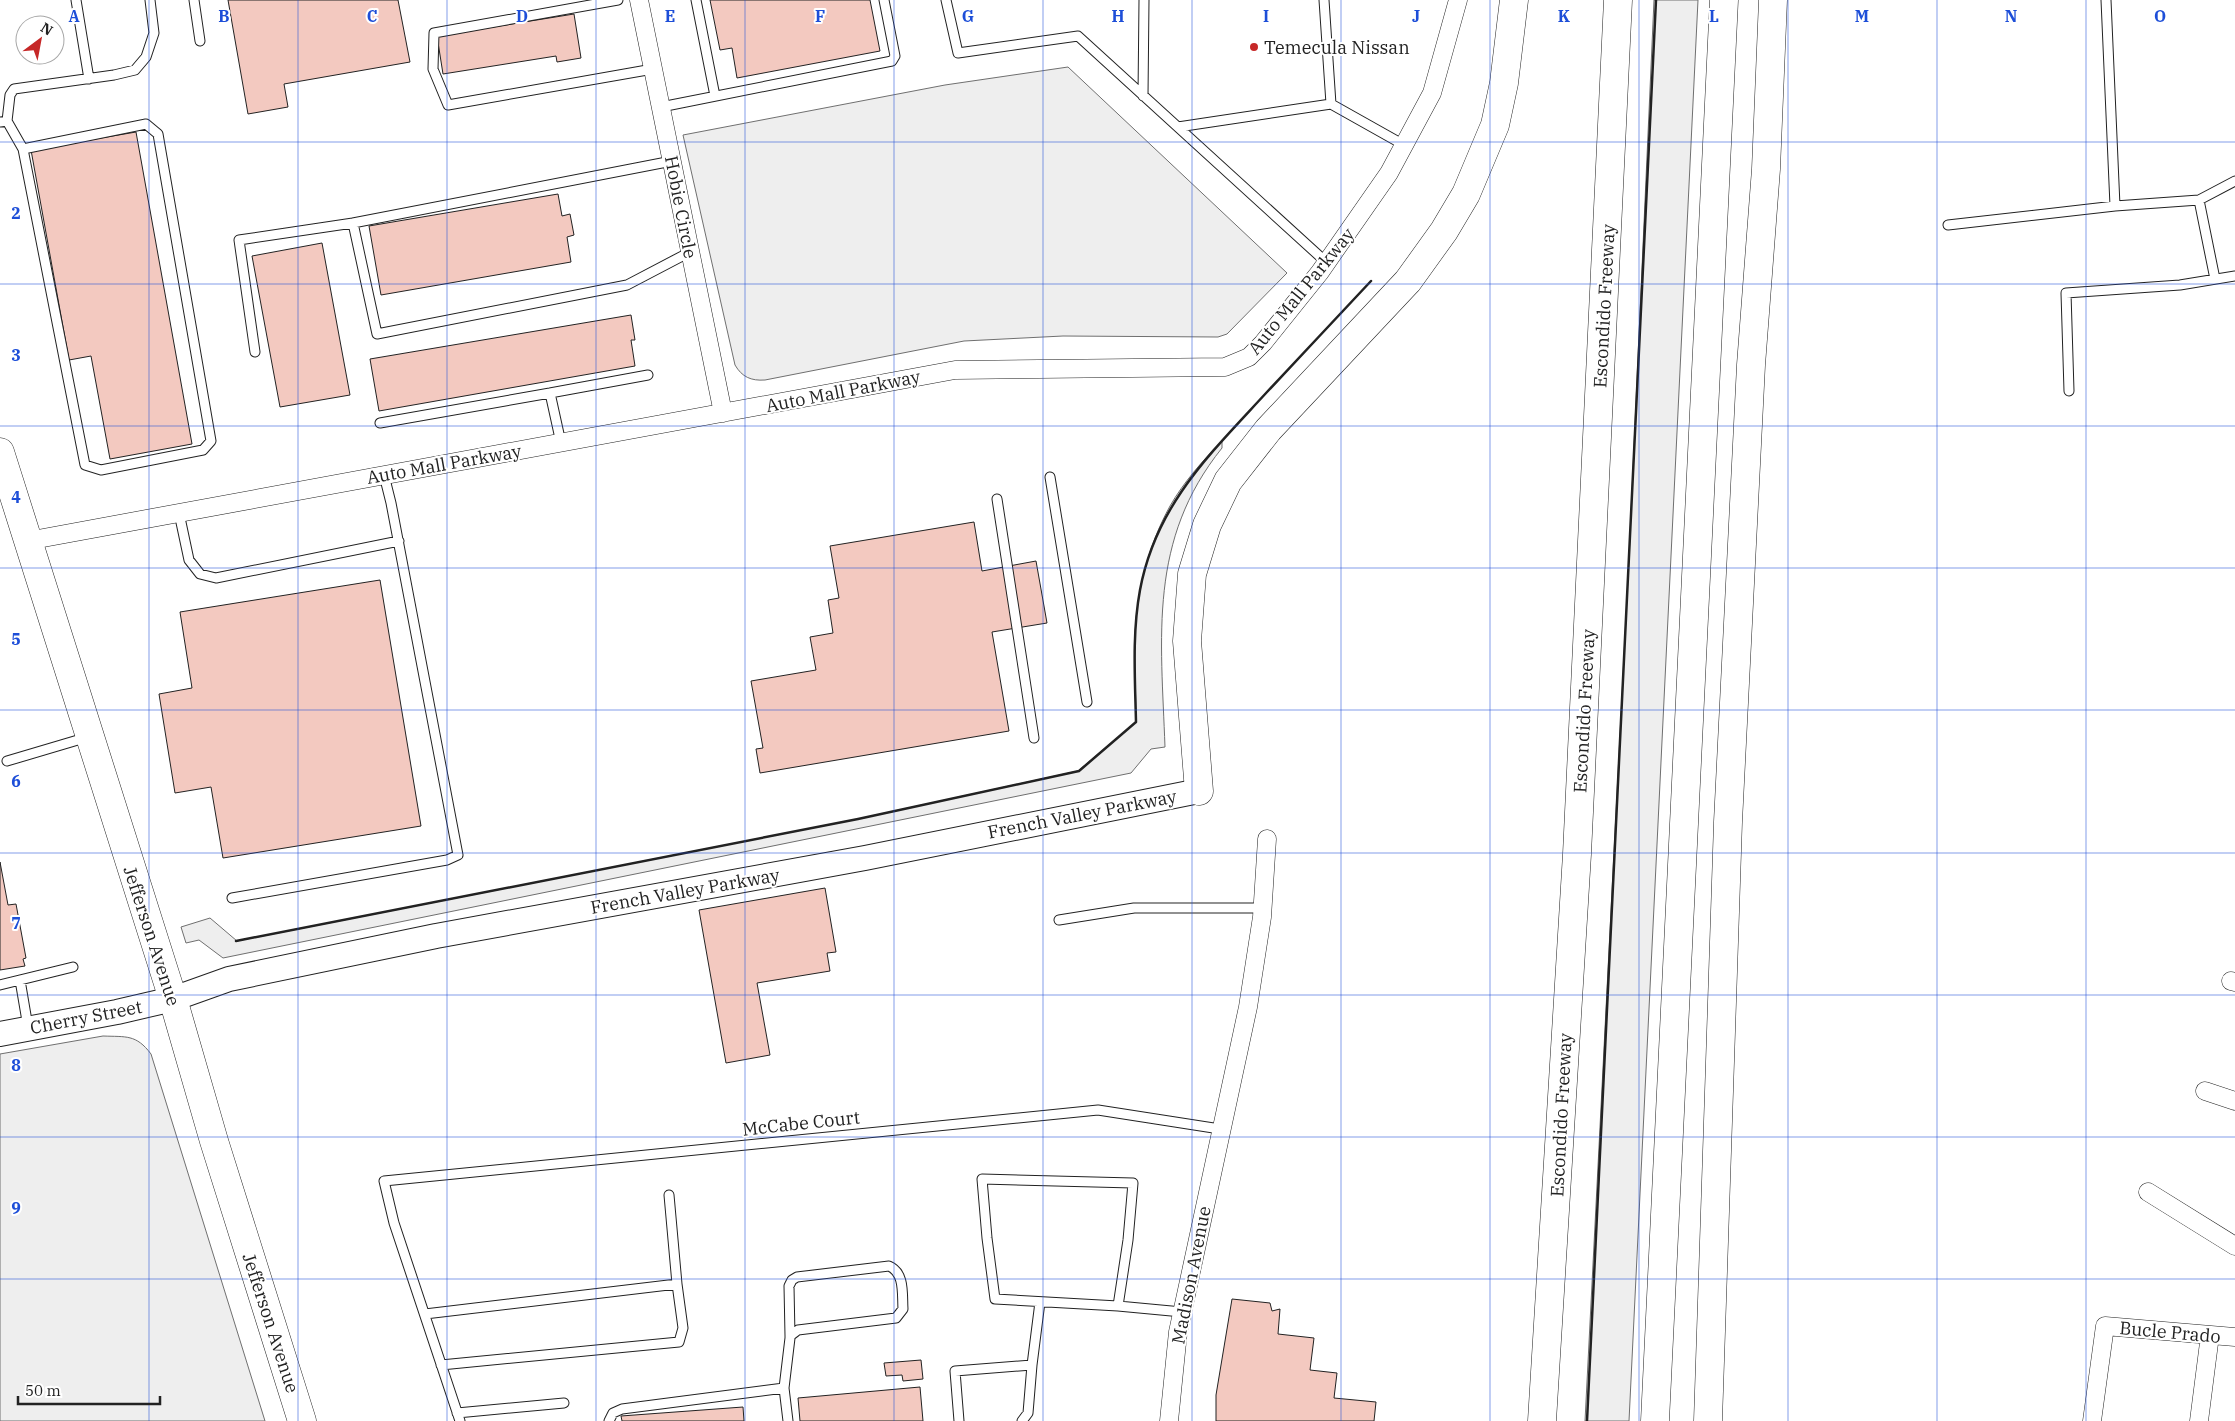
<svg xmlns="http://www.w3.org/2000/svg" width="2235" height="1421" viewBox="0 0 2235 1421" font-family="'IBM Plex Serif',serif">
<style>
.green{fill:#eee;stroke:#6f6f6f}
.building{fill:#f3c9c0;stroke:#222}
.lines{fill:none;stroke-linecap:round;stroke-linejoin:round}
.lane-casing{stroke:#222;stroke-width:11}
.street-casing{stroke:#222;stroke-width:19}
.secondary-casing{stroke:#222;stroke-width:26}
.primary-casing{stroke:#222;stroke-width:29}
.highway-casing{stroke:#222;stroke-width:29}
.lane{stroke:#fff;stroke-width:9}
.street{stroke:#fff;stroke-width:18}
.secondary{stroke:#fff;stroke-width:24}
.primary{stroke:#fff;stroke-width:28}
.highway{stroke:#fff;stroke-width:28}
.wall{stroke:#222;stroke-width:2.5}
.grid{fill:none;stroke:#1d4ed8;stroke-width:1;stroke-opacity:0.55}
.poi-dot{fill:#c62828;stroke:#fff;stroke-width:2}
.labels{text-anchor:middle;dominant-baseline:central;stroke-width:4;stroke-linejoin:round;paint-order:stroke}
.poi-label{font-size:18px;fill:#222;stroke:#fff;text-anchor:start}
.street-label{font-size:18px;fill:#222;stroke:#fff}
.grid-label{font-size:16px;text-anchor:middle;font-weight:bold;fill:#1d4ed8;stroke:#fff;stroke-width:4;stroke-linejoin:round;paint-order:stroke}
</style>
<rect width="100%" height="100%" fill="#fff"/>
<path class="green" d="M1654,0H1698L1629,1421H1585L1629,558Z
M1068,67L1287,273L1227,334L1218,337L1063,336L964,341L765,380C751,381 742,377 735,365L683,135L945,85Z
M1222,441V448C1148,540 1161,636 1165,747L1151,749L1131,773L223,958L199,940L186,943L181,927L210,918L237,941L858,819L1078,771L1136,722C1136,694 1134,666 1135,638C1136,593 1148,546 1170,506C1183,483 1203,460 1222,441Z
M103,1036C126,1037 136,1034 151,1054L265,1421H0V1054Z"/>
<path class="building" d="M228,0H398L410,62L284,84L288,107L248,114Z
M710,0H870L880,51L737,78L732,48L720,50Z
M574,14L581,58L557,62L556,56L443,74L437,36Z
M136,132L192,444L110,459L91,356L69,360L31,150Z
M558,194L562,216L570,214L574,235L567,237L571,262L381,295L369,226Z
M322,243L350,395L280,407L252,256Z
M631,315L635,340H631L635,366L379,411L370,359Z
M974,522L982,571L1036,561L1047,623L992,632L1009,731L760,773L756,749L763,748L751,681L816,670L810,637L833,633L828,600L839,598L830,546Z
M380,580L421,826L223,858L211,787L175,793L159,694L192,688L180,612Z
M0,862L8,905L16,904L26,958L23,959L25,966L0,970Z
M825,888L836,952L827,953L830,971L757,983L770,1055L726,1063L699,910Z
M1232,1299L1270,1303L1272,1311L1280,1309L1278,1334L1314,1338L1310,1370L1337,1373L1334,1398L1376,1402L1374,1421H1216V1395Z
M921,1360L923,1379L903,1381L902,1375L886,1376L884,1363Z
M920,1387L923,1421H800L798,1398Z
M743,1407L744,1421H622L621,1416Z"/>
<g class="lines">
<g class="lane-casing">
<path id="lane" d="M76,0L89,79
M194,0L200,41
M618,0L434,33L433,69L448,105L653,69
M696,0L715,96
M946,0L958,53L1078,36L1327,263
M1324,0L1331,104L1404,145
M2106,0L2115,206
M1143,96L1144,0
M661,107L892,61L895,56L884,0
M7,121L23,149L85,465L101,470L203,450L211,441L158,134L146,124L23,149
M0,122L7,121L10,95L14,89L114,75L135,70L146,57L154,33L150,0
M1178,127L1331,104
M672,161L353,223L377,334L627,285L690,252
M2199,200L2215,279
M1948,225L2115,206L2199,200L2235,181
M255,352L239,240L353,223
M2069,391L2066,293L2180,285L2235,276
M380,423L550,393
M561,443L550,393L648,375
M1050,477L1087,702
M997,499L1034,738
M179,513L189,560L200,574L216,578L399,541
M7,761L88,737
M232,898L447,860L458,855L391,503L384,475
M1059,920L1134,908H1263
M20,980L28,1027
M0,985L73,967
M1118,1306L1128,1240L1133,1183L982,1179L987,1238L995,1299L1118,1306L1182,1312
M425,1314L677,1284L669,1195
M441,1365L679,1342L683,1328L677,1284
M457,1413L564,1403
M460,1421L394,1223L384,1181L1098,1110L1220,1129
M609,1421L613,1413L622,1409L784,1388
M788,1421L784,1388L790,1338V1336L789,1286L792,1280L797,1277L889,1266C905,1273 902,1294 903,1309L896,1318L798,1330L790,1336
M959,1421L955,1371L1032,1365L1040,1302
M1022,1421L1028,1413L1032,1365"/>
</g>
<g class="street-casing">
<path id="street" d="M639,0L723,413
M27,541L955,370L1225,367L1249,357L1263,343L1320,272L1389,173L1432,93L1458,0
M2231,981L2235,982
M2205,1091L2235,1101
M2148,1192L2235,1246
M1169,1421L1178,1332L1248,1007L1262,917L1267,839
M2092,1421L2105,1326L2235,1337
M2199,1421L2210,1335"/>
</g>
<g class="secondary-casing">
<path id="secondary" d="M0,1034L117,1012L173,999L229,979L436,936L865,858L1199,791"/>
</g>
<g class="primary-casing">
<path id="primary" d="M0,452L173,999L214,1141L302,1421"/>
</g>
<g class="highway-casing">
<path id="highway" d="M1199,791L1187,641L1192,574L1207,525L1228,481L1268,430L1408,281L1444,231L1466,194L1495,125L1504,83L1514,0
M1542,1421L1577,854L1618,0
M1655,1421L1724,0
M1708,1421L1728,822L1751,365L1766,169L1773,0"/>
</g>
<use href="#lane" class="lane"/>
<use href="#street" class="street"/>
<use href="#secondary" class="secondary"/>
<use href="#primary" class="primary"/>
<use href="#highway" class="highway"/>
<path class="wall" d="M236,941L858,819L1079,771L1136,722C1135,678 1132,633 1140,590C1156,504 1211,453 1267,392C1302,355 1336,318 1371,281
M1587,1421L1656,0"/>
</g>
<path class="grid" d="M149,0V1421M298,0V1421M447,0V1421M596,0V1421M745,0V1421M894,0V1421M1043,0V1421M1192,0V1421M1341,0V1421M1490,0V1421M1639,0V1421M1788,0V1421M1937,0V1421M2086,0V1421M0,142H2235M0,284H2235M0,426H2235M0,568H2235M0,710H2235M0,853H2235M0,995H2235M0,1137H2235M0,1279H2235"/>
<circle class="poi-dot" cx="1254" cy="47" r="5"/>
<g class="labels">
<g class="poi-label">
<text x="1264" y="47">Temecula Nissan</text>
</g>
<g class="street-label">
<text transform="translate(681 207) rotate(79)">Hobie Circle</text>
<text transform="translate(1301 291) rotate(-51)">Auto Mall Parkway</text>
<text transform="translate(1604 306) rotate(-87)">Escondido Freeway</text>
<text transform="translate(843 391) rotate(-11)">Auto Mall Parkway</text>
<text transform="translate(444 464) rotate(-10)">Auto Mall Parkway</text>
<text transform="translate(1584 711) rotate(-87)">Escondido Freeway</text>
<text transform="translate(1082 814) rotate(-11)">French Valley Parkway</text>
<text transform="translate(685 891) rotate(-10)">French Valley Parkway</text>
<text transform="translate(152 936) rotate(72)">Jefferson Avenue</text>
<text transform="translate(86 1017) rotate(-11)">Cherry Street</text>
<text transform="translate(1561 1115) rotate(-87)">Escondido Freeway</text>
<text transform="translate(801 1123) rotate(-6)">McCabe Court</text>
<text transform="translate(1191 1275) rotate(-79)">Madison Avenue</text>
<text transform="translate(271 1323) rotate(72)">Jefferson Avenue</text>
<text transform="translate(2170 1332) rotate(5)">Bucle Prado</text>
</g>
</g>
<g class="grid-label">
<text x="74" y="22">A</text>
<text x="224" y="22">B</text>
<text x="372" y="22">C</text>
<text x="522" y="22">D</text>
<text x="670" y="22">E</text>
<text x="820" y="22">F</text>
<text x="968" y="22">G</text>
<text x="1118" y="22">H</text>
<text x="1266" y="22">I</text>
<text x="1416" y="22">J</text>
<text x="1564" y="22">K</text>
<text x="1714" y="22">L</text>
<text x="1862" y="22">M</text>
<text x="2011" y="22">N</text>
<text x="2160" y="22">O</text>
<text x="16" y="219">2</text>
<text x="16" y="361">3</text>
<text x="16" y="503">4</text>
<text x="16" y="645">5</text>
<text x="16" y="787">6</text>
<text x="16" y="929">7</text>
<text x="16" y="1071">8</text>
<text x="16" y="1214">9</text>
</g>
<g transform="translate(40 40) rotate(32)"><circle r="24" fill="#ffffff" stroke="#a7a7a7"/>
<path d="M0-4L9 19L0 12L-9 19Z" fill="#c62828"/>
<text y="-8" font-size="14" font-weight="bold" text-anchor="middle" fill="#222222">N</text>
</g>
<path d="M18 1396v8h142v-8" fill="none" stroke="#222222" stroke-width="2.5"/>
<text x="25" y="1396" font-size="15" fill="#222222" stroke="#ffffff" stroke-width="4" paint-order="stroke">50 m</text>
</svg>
